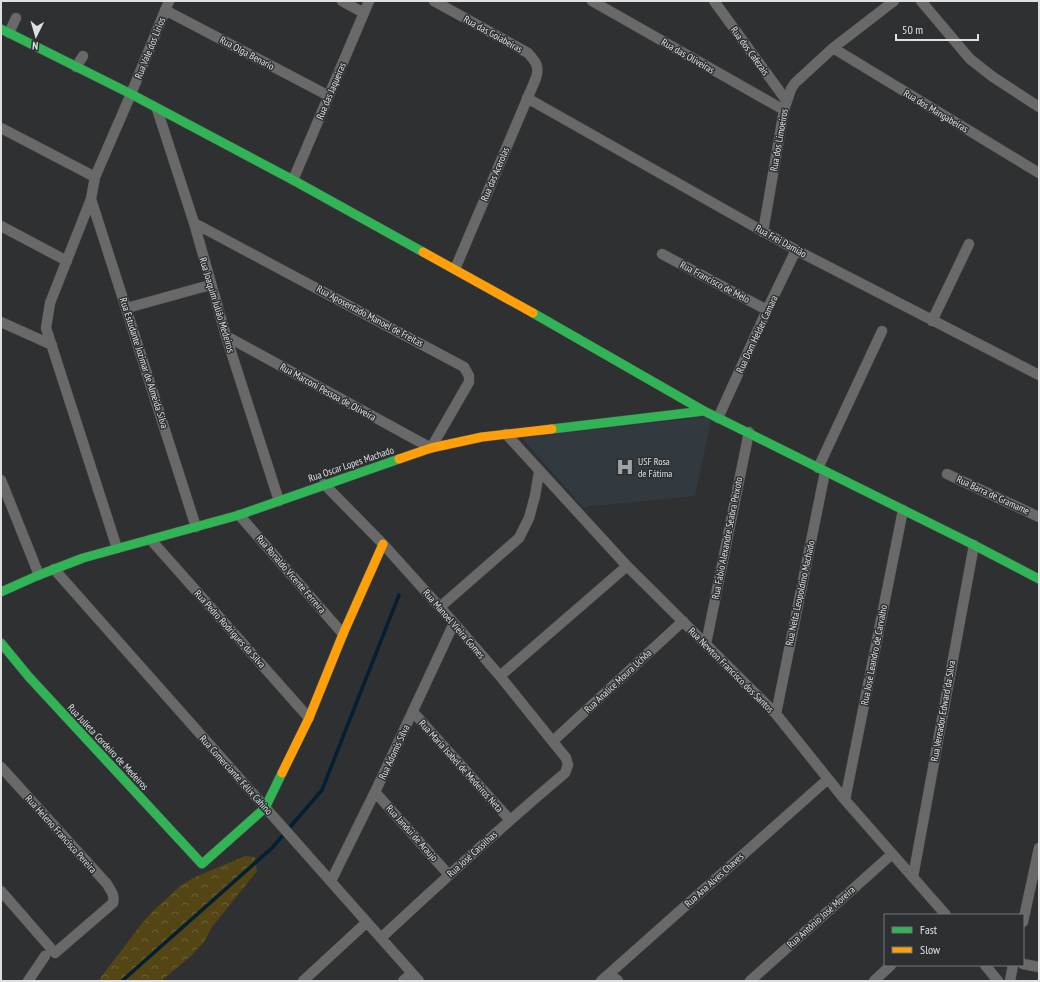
<svg xmlns="http://www.w3.org/2000/svg" width="1040" height="982" viewBox="0 0 1040 982" font-family="'PT Sans Narrow',sans-serif">
<style>
.built{fill:#333a3f}
.forest{fill:url(#forest-crowns)}
.lines{fill:none;stroke-linecap:round;stroke-linejoin:round}
.stream{stroke:#041f33;stroke-width:3.5}
.street-casing{stroke:#4b4d4d;stroke-width:11}
.fast-casing{stroke:#4b4d4d;stroke-width:10}
.slow-casing{stroke:#4b4d4d;stroke-width:10}
.street{stroke:#69696a;stroke-width:10}
.fast{stroke:#30b455;stroke-width:9}
.slow{stroke:#ff9f0a;stroke-width:9}
.labels{text-anchor:middle;dominant-baseline:central;stroke-width:3;stroke-linejoin:round;paint-order:stroke}
.street-label{font-size:10px;fill:#dee0e1;stroke:#2d3032}
.poi-label{font-size:10px;fill:#dee0e1;stroke:#2d3032;text-anchor:start}
</style>
<defs>
<pattern id="forest-crowns" width="20" height="18" patternUnits="userSpaceOnUse"><rect width="20" height="18" fill="#544614"/><path d="M2 6a3 3 0 1 1 6 0M12 15a3 3 0 1 1 6 0" fill="none" stroke="#6c6036"/></pattern>
</defs>
<rect width="100%" height="100%" fill="#2e3031"/>
<path class="built" d="M712,416L695,496L583,507L522,438Z"/>
<path class="forest" d="M245,856L255,857L257,871L212,927L204,942L192,955L161,981H98L140,926L152,912L180,886L195,877Z"/>
<g class="lines">
<path class="stream" d="M122,981L272,848L322,790L399,595"/>
<g class="street-casing">
<path id="street" d="M342,1L364,13
M434,1L528,53C535,61 540,66 536,78L455,269
M592,1L784,110
M714,1L786,100
M921,1L970,59L993,77L1039,107
M165,10L329,96
M9,33L16,18
M833,48L1039,173
M76,67L83,56
M527,98L796,250L1039,375
M157,109L194,223L226,336L279,501
M1,128L95,177
M293,180L369,1
M91,199L196,527
M194,223L464,367L469,376V382L431,448L226,336
M1,226L67,261
M763,232L784,110L791,89L795,83L833,48L894,1
M662,254L767,310
M127,308L210,285
M932,321L969,244
M1,322L52,345
M718,418L767,310L796,250
M506,434L627,566L776,714L845,800L946,915
M818,468L882,331
M947,474L1039,517
M1,480L39,575
M324,484L383,544L454,623L500,676L566,758L568,765L565,773C502,826 441,882 381,938
M239,515L343,634
M151,540L309,718
M117,548L46,328L50,303L91,199L95,177L131,94L169,1
M54,569L419,981
M440,607L519,538L529,518L535,496L539,472
M706,644L749,432
M500,676L627,566
M413,712L510,820
M776,714L825,472
M553,741L683,621
M1,767L107,884C111,891 115,895 113,903L55,953L1,891
M375,792L449,875
M845,800L903,510
M913,877L974,545
M331,881L375,792L454,623
M1023,922L1039,848
M1023,964L1039,967
M985,965L998,981
M610,973L618,981
M28,981L45,956
M303,981L367,922
M403,981L412,973
M601,981L828,779
M750,981L892,854
M874,981L891,965
M1010,981L1013,965"/>
</g>
<g class="fast-casing">
<path id="fast" d="M1,29L131,94L293,180L423,252
M533,313L704,411
M552,429L704,411L974,545L1039,579
M1,592L39,575L83,558L239,515L399,459
M1,643L29,677L202,864L265,808L282,773"/>
</g>
<g class="slow-casing">
<path id="slow" d="M423,252L533,313
M399,459L431,448L482,437L552,429
M282,773L309,718L343,634L383,544"/>
</g>
<use href="#street" class="street"/>
<use href="#fast" class="fast"/>
<use href="#slow" class="slow"/>
</g>
<defs>
<g id="hospital-bare" transform="scale(1.38)"><path d="M-5-5h3v3.5h4V-5h3V5h-3V1.5h-4V5h-3Z" fill="#a0a2a3" stroke="#2d3032" stroke-width="2.5" paint-order="stroke"/></g>
</defs>
<g fill-rule="evenodd">
<use href="#hospital-bare" x="625" y="467"/>
</g>
<g class="labels">
<g class="street-label">
<text transform="translate(493 34) rotate(29)">Rua das Goiabeiras</text>
<text transform="translate(150 48) rotate(-68)">Rua Vale dos Lirios</text>
<text transform="translate(750 51) rotate(54)">Rua dos Cafezais</text>
<text transform="translate(247 53) rotate(28)">Rua Olga Benario</text>
<text transform="translate(688 56) rotate(30)">Rua das Oliveiras</text>
<text transform="translate(331 91) rotate(-67)">Rua das Jaqueiras</text>
<text transform="translate(936 111) rotate(31)">Rua dos Mangabeiras</text>
<text transform="translate(779 140) rotate(-80)">Rua dos Limoeiros</text>
<text transform="translate(495 174) rotate(-67)">Rua das Acerolas</text>
<text transform="translate(781 241) rotate(29)">Rua Frei Damião</text>
<text transform="translate(715 282) rotate(28)">Rua Francisco de Melo</text>
<text transform="translate(217 305) rotate(73)">Rua Joaquim Julião Medeiros</text>
<text transform="translate(370 316) rotate(28)">Rua Aposentado Manoel de Freitas</text>
<text transform="translate(757 334) rotate(-65)">Rua Dom Helder Camara</text>
<text transform="translate(144 363) rotate(72)">Rua Estudante Jozimar de Almeida Silva</text>
<text transform="translate(328 392) rotate(29)">Rua Marconi Pessoa de Oliveira</text>
<text transform="translate(351 464) rotate(-19)">Rua Oscar Lopes Machado</text>
<text transform="translate(993 495) rotate(25)">Rua Barra de Gramame</text>
<text transform="translate(727 538) rotate(-79)">Rua Fabio Alexandre Seabra Peixoto</text>
<text transform="translate(291 574) rotate(49)">Rua Ronaldo Vicente Ferreira</text>
<text transform="translate(800 593) rotate(-78)">Rua Nelta Leopoldino Machado</text>
<text transform="translate(454 624) rotate(49)">Rua Manoel Vieira Gomes</text>
<text transform="translate(230 629) rotate(48)">Rua Pedro Rodrigues da Silva</text>
<text transform="translate(874 655) rotate(-79)">Rua José Leandro de Carvalho</text>
<text transform="translate(731 670) rotate(45)">Rua Newton Francisco dos Santos</text>
<text transform="translate(618 681) rotate(-43)">Rua Analice Moura Uchôa</text>
<text transform="translate(943 711) rotate(-80)">Rua Vereador Edward da Silva</text>
<text transform="translate(108 747) rotate(47)">Rua Julieta Cordeiro de Medeiros</text>
<text transform="translate(394 752) rotate(-65)">Rua Adomis Silva</text>
<text transform="translate(461 766) rotate(48)">Rua Maria Isabel de Medeiros Neta</text>
<text transform="translate(236 775) rotate(48)">Rua Comerciante Félix Cahino</text>
<text transform="translate(412 833) rotate(48)">Rua Jandui de Araujo</text>
<text transform="translate(61 834) rotate(48)">Rua Heleno Francisco Pereira</text>
<text transform="translate(472 854) rotate(-42)">Rua José Cassilhas</text>
<text transform="translate(714 880) rotate(-42)">Rua Ana Alves Chaves</text>
<text transform="translate(821 917) rotate(-42)">Rua Antônio José Moreira</text>
</g>
<g class="poi-label">
<text x="638" y="461">USF Rosa<tspan x="638" dy="12">de Fátima</tspan></text>
</g>
</g>
<rect width="1040" height="982" fill="none" stroke="#dee0e1" stroke-width="4"/>
<rect x="884" y="914" width="140" height="52" fill="#2d3032" stroke="#747678"/>
<rect x="892" y="927" width="20" height="6" fill="#30b455" stroke="#747678"/>
<text x="920" y="934" font-size="12" fill="#dee0e1">Fast</text>
<rect x="892" y="947" width="20" height="6" fill="#ff9f0a" stroke="#747678"/>
<text x="920" y="954" font-size="12" fill="#dee0e1">Slow</text>
<g transform="translate(36 36) rotate(185)" stroke="#2d3032" stroke-width="3" paint-order="stroke">
<path d="M0-3L7 15L0 10L-7 15Z" fill="#dee0e1"/>
<text y="-6" font-size="11" font-weight="bold" text-anchor="middle" fill="#dee0e1">N</text>
</g>
<path d="M896 34v6h82v-6" fill="none" stroke="#dee0e1" stroke-width="2"/>
<text x="902" y="34" font-size="12" fill="#dee0e1" stroke="#2d3032" stroke-width="3" paint-order="stroke">50 m</text>
</svg>
